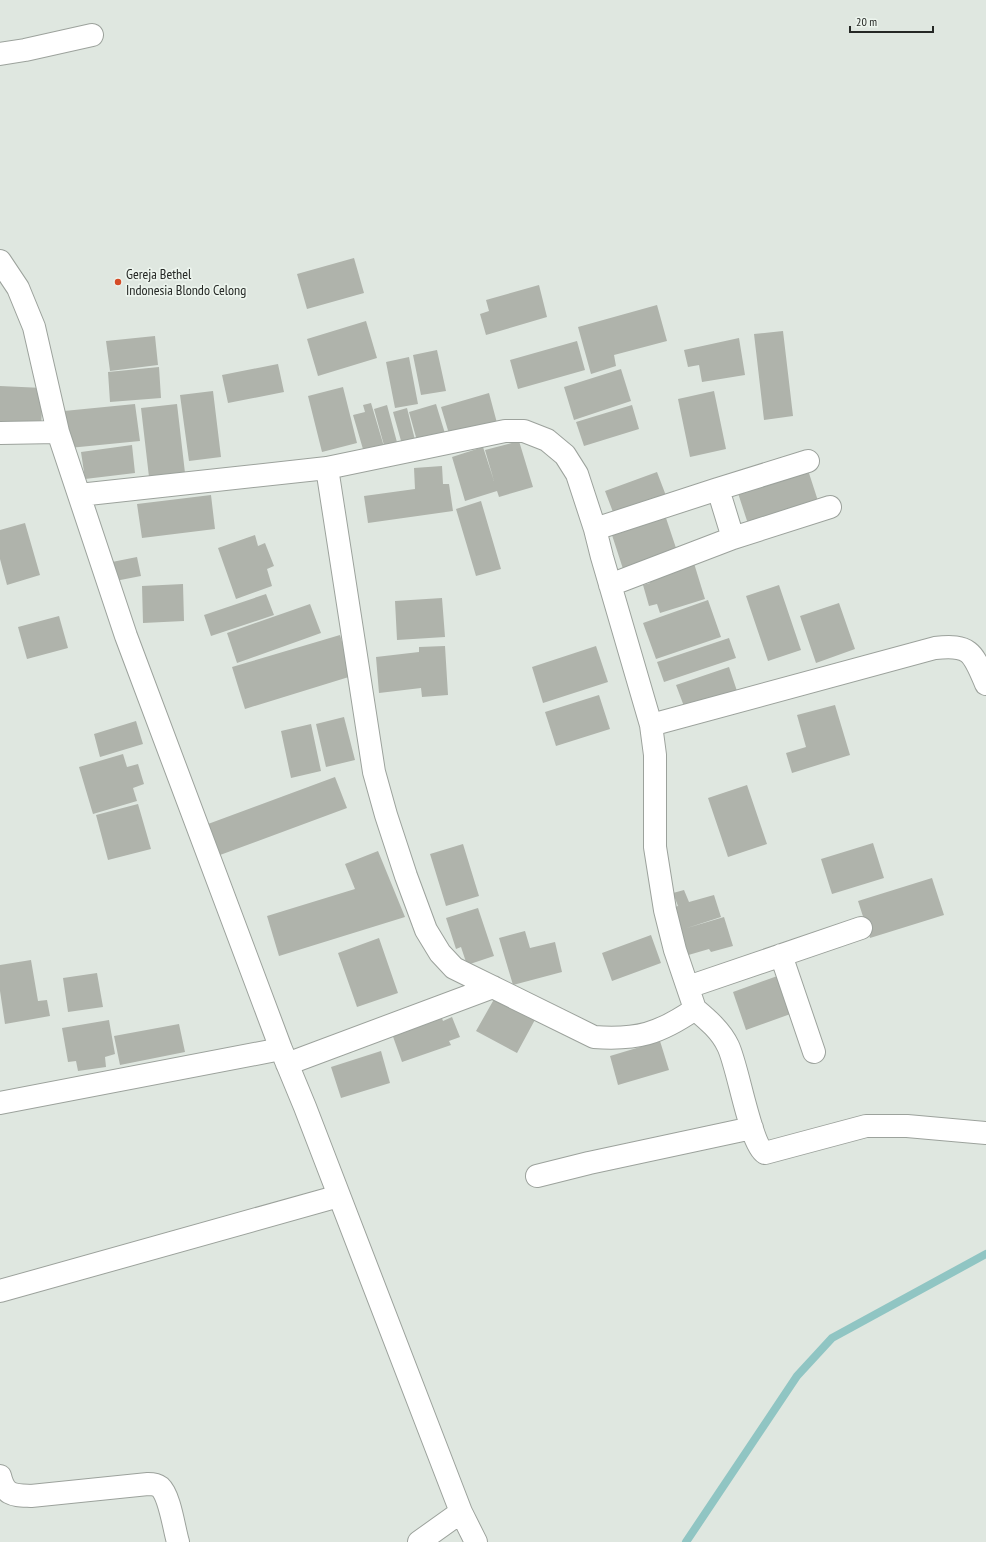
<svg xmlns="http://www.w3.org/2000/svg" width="986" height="1542" viewBox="0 0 986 1542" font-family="'PT Sans Narrow',sans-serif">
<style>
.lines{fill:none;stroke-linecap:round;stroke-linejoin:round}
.stream{stroke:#90c5c3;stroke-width:8}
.building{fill:#afb3ab}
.minor-casing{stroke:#9ca29c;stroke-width:24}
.minor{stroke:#fff;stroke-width:22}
.poi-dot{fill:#d54c27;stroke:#ecf4ed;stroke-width:1.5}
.labels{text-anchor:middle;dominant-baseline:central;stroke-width:3.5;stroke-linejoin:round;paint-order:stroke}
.poi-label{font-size:14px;fill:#252825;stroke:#ecf4ed;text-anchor:start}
</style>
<rect width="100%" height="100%" fill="#dfe7e0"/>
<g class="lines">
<path class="stream" d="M686,1542L797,1376L832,1338L986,1254"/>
</g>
<path class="building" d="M354,258L364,293L307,309L297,274Z
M539,285L547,317L486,335L480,314L489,311L486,300Z
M657,305L667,341L614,355L616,366L591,374L578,327Z
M366,321L377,358L318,376L307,339Z
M783,331L793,416L764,420L754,334Z
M155,336L158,365L110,371L106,341Z
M739,338L745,375L702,382L699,365L688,367L684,350Z
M577,341L585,370L518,389L510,360Z
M437,350L446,391L421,395L413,355Z
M409,357L418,404L395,408L386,362Z
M278,364L284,392L228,403L222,375Z
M159,367L161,398L110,402L108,372Z
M621,369L631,401L574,420L564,387Z
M0,386L43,388L41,429L0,427Z
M343,387L357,443L322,452L308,396Z
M213,391L221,457L189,461L180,395Z
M714,391L726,449L690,457L678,399Z
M489,393L497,423L450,437L441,407Z
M371,403L385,450L365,456L353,415L365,412L363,405Z
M135,404L140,441L69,448L64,411Z
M177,404L185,473L149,477L141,408Z
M436,404L447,440L419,448L409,412Z
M387,405L398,446L385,449L374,409Z
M632,405L639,429L584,446L576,422Z
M407,408L416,444L403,448L393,412Z
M519,441L533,487L499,497L497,491L465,501L452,457L483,447L494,481L485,450Z
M132,445L135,473L85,479L81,452Z
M442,466L443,484H449L453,511L368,523L364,496L415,489L414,468Z
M807,467L819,504L749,527L737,490Z
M657,472L668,501L616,520L605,491Z
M211,495L215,529L142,538L137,504Z
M481,501L501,569L476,576L456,509Z
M665,515L678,554L624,572L611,532Z
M25,523L40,575L7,585L0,559V530Z
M255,535L258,546L265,543L274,566L267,569L272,586L236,599L218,548Z
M137,557L141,576L110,582L107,563Z
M693,560L705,599L660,613L657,604L649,606L643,585L650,583L648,575Z
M183,584L184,621L143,623L142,586Z
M779,585L801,650L768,661L746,596Z
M266,594L274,615L211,636L204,615Z
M442,598L445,637L397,640L395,601Z
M708,600L721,637L656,659L643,623Z
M839,603L855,649L816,663L800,616Z
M310,604L321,633L237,663L227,633Z
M59,616L68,648L27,659L18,627Z
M340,635L352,676L245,709L232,667Z
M729,638L736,658L664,682L657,662Z
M445,646L448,695L422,697L421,688L379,693L376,657L419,652V647Z
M596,646L608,682L543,703L532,667Z
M729,667L737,691L685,709L676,685Z
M599,695L610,729L556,746L545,712Z
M835,705L850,755L792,773L786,753L806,747L797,715Z
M344,717L355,760L326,767L316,724Z
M136,721L143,744L100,757L94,734Z
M311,724L321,771L291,778L281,731Z
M123,754L127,767L138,764L144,784L133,788L137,801L93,814L79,767Z
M335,777L347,808L220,855L208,824Z
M747,785L767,844L728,857L708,798Z
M138,804L151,849L108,860L96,815Z
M873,843L884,878L832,894L821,859Z
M463,844L479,896L446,906L430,854Z
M378,851L405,917L279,956L267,916L355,889L345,864Z
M932,878L944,915L870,938L858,901Z
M684,890L689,902L714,895L721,917L687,928L724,917L733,946L711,952L709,949L685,956L672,908L678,906L673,893Z
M478,908L494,956L467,965L461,947L456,949L446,918Z
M525,931L530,948L555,942L562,972L513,985L499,938Z
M651,935L661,963L612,981L602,953Z
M379,938L398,993L357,1007L338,953Z
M31,960L38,1001L47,1000L50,1016L5,1024L0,991V965Z
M97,973L103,1007L68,1012L63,978Z
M783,974L796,1012L746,1030L733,992Z
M497,994L537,1016L517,1053L476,1031Z
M440,1013L443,1021L452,1017L460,1037L449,1041L451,1045L402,1062L391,1031Z
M109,1020L115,1054L105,1057L106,1067L78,1071L76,1061L68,1062L62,1028Z
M179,1024L185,1052L120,1065L114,1036Z
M660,1041L669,1070L618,1085L610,1056Z
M381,1051L390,1083L341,1098L331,1067Z"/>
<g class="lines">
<g class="minor-casing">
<path id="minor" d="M0,54L25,50L92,35
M0,261L18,288L34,327L58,432L126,636L281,1049L305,1107L325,1159L461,1512L476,1542
M0,433L58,432
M718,489L808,461
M79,495L327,468L505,431H524L547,440L565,455L577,474L595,529L602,557L651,725L655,755V847L665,910L675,950L695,1009C659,1034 637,1040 594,1037L454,968L440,953L426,930L406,876L386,815L374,772L327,468
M595,529L718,489L733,538L610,585
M733,538L830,507
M651,725L935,648C971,644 973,653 986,684
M781,955L814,1052
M688,987L861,928
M695,1009C708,1020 721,1031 728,1046C738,1066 750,1144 765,1153L866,1126H907L986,1133
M287,1064L493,987
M0,1103L281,1049
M537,1176L589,1163L752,1128
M0,1291L339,1196
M0,1476C5,1496 13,1495 31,1496L148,1484C152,1484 156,1484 160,1487C170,1496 174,1529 178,1542
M419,1542L461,1512"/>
</g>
<use href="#minor" class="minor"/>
</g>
<circle class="poi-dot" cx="118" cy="282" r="4"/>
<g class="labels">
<g class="poi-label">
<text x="126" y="274">Gereja Bethel<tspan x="126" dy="16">Indonesia Blondo Celong</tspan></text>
</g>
</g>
<path d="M850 26v6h83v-6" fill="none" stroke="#252825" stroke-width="2"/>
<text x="856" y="26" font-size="12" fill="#252825" stroke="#ecf4ed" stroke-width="3" paint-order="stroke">20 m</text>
</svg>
